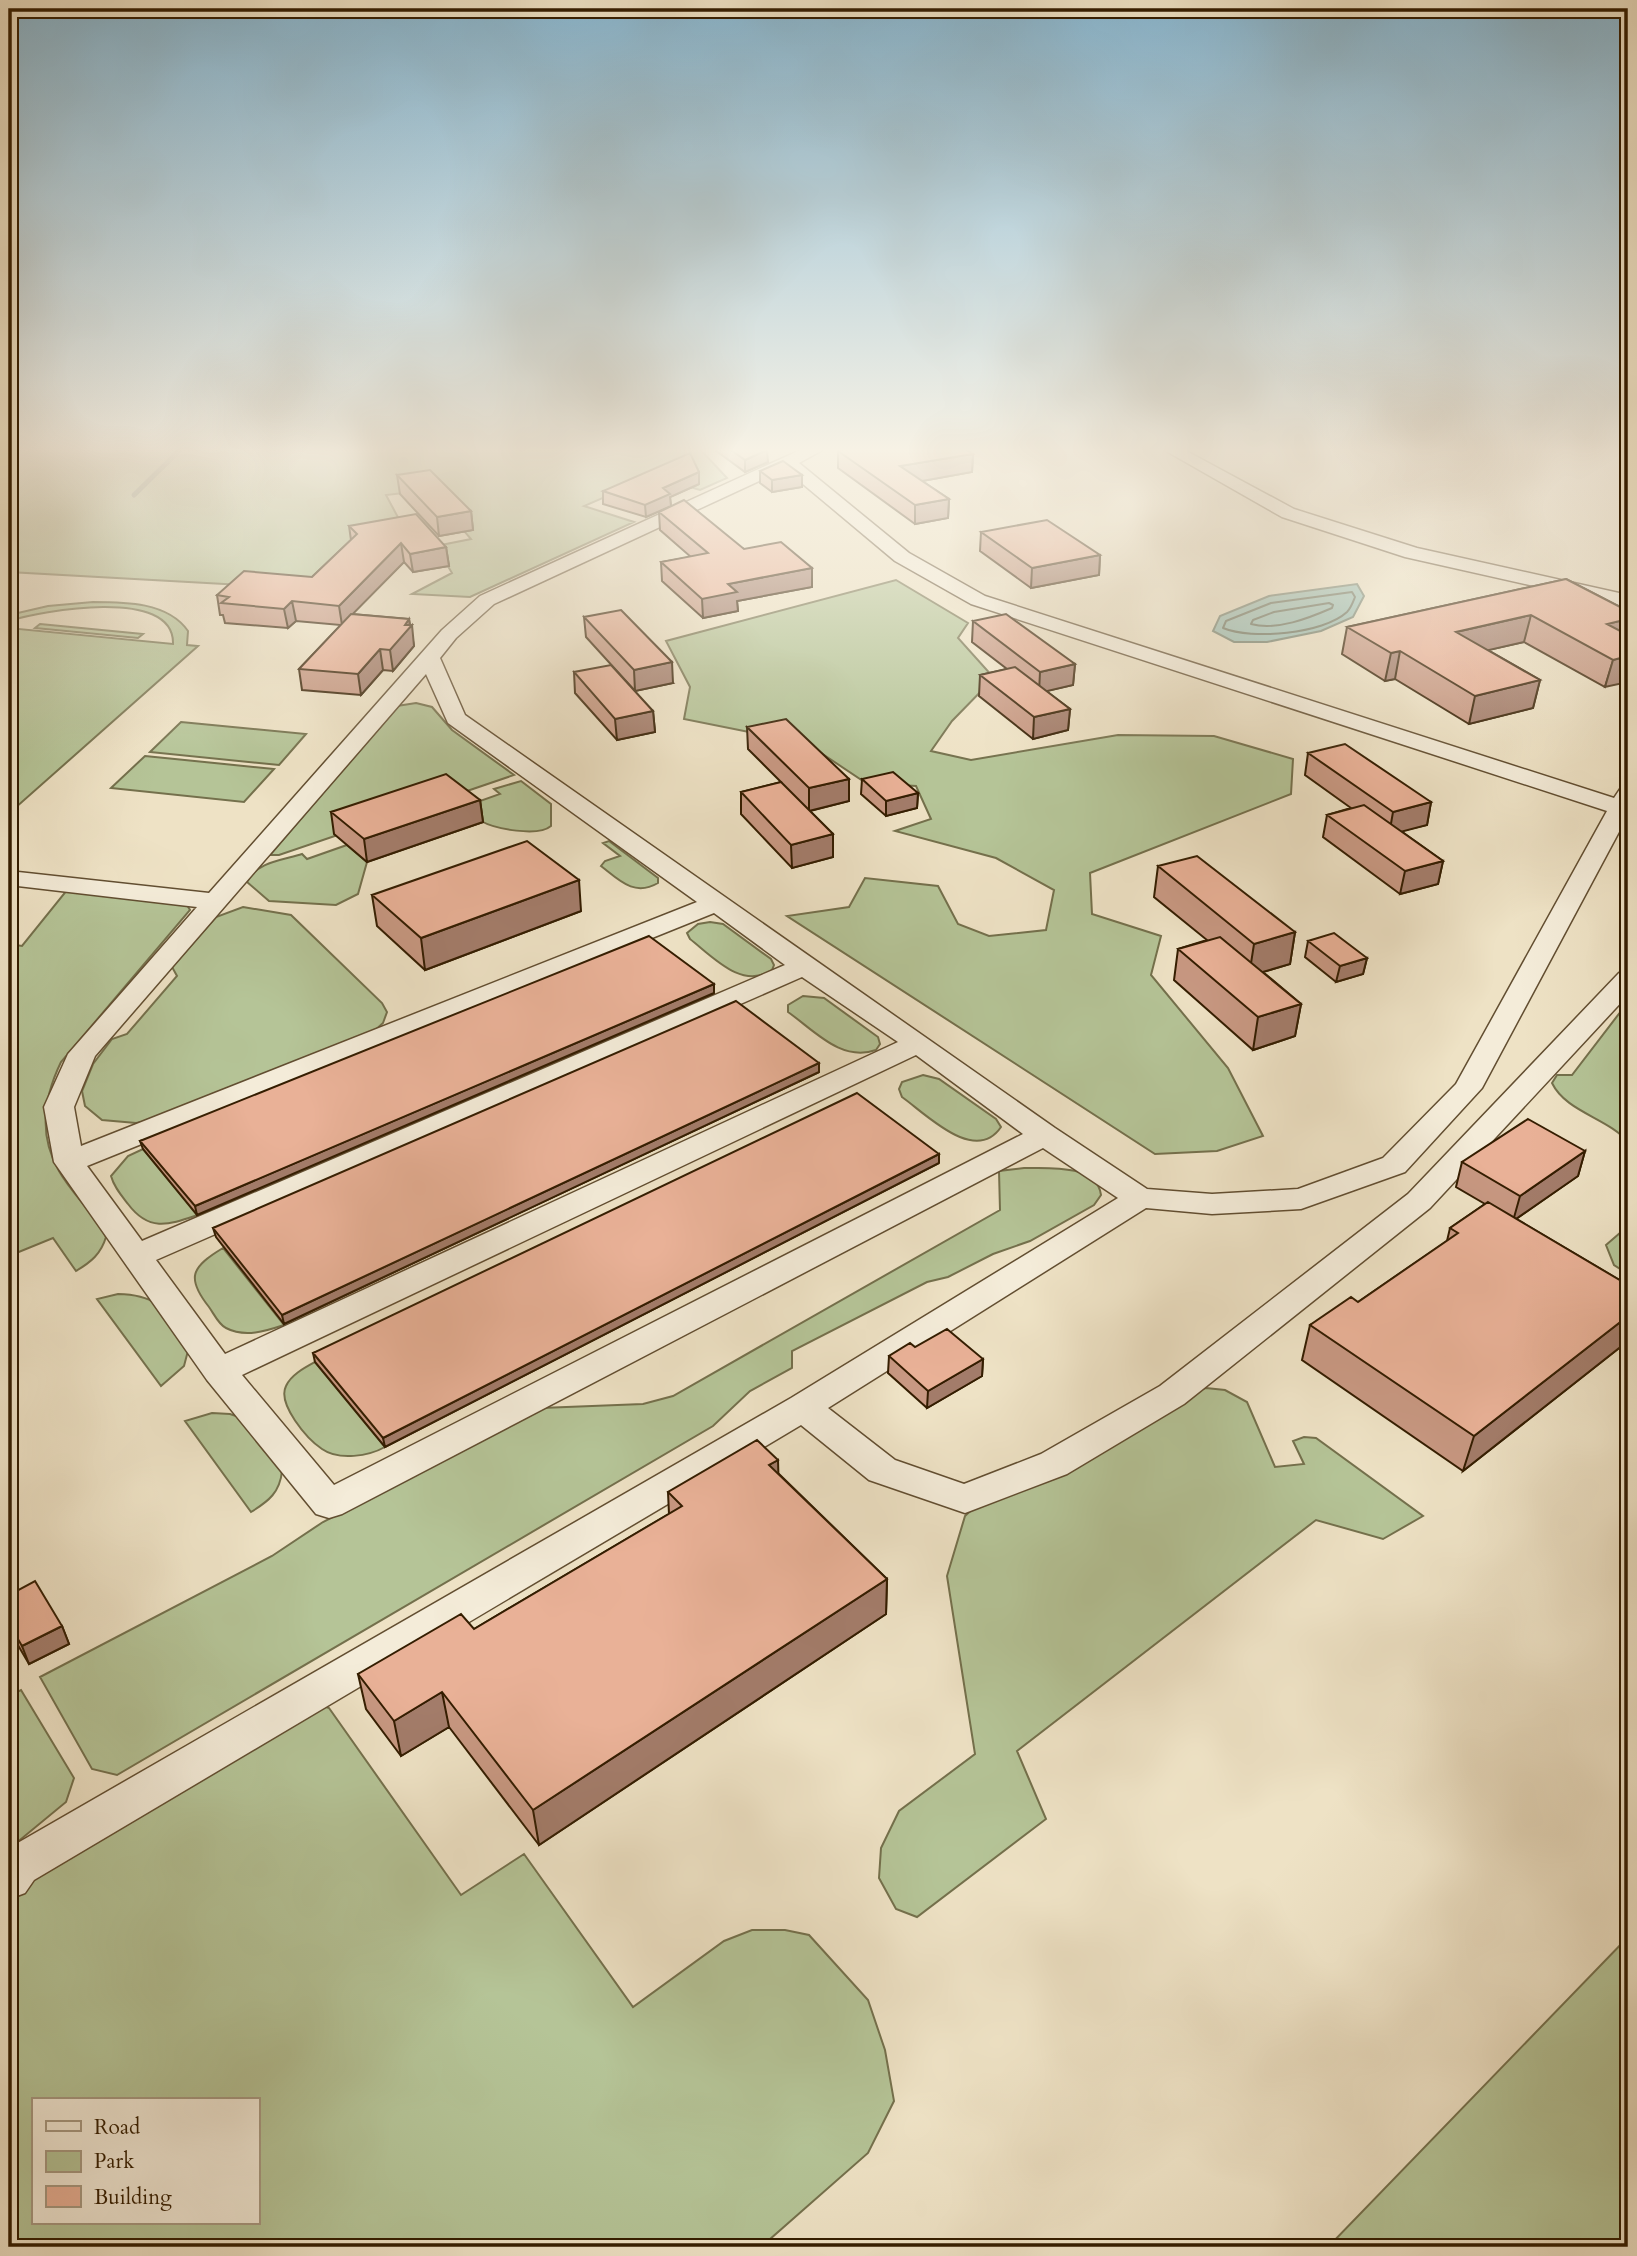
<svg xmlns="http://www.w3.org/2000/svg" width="1637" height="2256" viewBox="0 0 1637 2256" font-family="Cardo,serif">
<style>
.green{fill:#b5c497;stroke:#74704c;stroke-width:2;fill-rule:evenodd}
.water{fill:#99beb3;stroke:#717e6b;stroke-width:2}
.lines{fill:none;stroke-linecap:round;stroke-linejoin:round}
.shore{stroke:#666e5a;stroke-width:2}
.stream{stroke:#717e6b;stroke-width:5}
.minor-casing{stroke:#624e31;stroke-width:3}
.minor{fill:#f4ecd9;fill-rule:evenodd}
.wall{fill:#c89882;stroke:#341d00;stroke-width:2}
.shaded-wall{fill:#a37c6a;stroke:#341d00;stroke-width:2}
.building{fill:#e9b197;stroke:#341d00;stroke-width:2}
</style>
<rect width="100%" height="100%" fill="#eee2c5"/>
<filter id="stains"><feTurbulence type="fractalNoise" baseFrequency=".00286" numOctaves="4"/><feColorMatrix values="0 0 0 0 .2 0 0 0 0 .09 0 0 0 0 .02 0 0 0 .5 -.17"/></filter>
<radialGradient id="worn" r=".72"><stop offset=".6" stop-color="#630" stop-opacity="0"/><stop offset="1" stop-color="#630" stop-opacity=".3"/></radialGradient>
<path class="green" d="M9,447H698L727,478L700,490L653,476L584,506L634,522L470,597L412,594L452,573L436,546L471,539L429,490L386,495L408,536L312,589L9,572Z
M896,580L968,623L958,638L994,678L952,721L931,751L971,760L1118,735L1214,736L1293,759L1291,794L1090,873L1092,914L1161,936L1151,975L1228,1068L1263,1136L1217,1151L1155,1154L787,916L849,907L865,878L938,886L958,924L989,936L1046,930L1054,890L996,858L895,831L931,819L916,786L866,783L794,735L759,734L684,719L690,687L666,641Z
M93,602C125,602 168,602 188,631L187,645L198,646L14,809L9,808V628L173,644C175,586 40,611 9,621V615L48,606Z
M40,624L143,634L138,638L35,628Z
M416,703L432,707L452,730L514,775L279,855H270L397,706Z
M181,722L306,734L279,765L150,752Z
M145,756L274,769L244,802L111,788Z
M521,781L551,804V826C538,837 495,829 481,821C474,817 469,812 463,807L500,794L494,789Z
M609,841L658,878V883C634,897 619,880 601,866L605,861L620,856L603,843Z
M347,845L367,862L358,894L336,905L269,901L247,882C256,862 283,860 302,854L307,859Z
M67,890L187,905L190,910L61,1062C44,1097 38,1135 59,1171C72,1194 94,1213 106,1237C101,1254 91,1262 76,1271L53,1238L9,1256V944L22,946Z
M243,907L291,915L382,1003L387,1012L383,1023L371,1034L154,1120L136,1123L102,1120L85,1106L82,1091L93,1064L112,1039L127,1034L177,976L172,967L216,917Z
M710,922L723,924L771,959L774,965L772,970C742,990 713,957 690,939L687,933L698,924Z
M1628,992V1142C1608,1118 1566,1112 1552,1083L1557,1075H1572L1628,1002L1619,995Z
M803,996L824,998L878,1037L880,1044L876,1050C841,1062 815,1031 788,1012V1005Z
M923,1075L939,1079L996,1119L1001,1127C975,1165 926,1114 902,1097L899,1089L902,1082Z
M143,1149L198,1215C168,1225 149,1232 128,1204C121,1195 114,1187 111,1176L128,1156Z
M1024,1168C1048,1168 1097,1164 1101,1195L1094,1205L1030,1241L993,1254L948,1277L927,1282L792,1351V1368L750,1391L713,1426L117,1775L92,1769L40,1677L272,1556L323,1522L541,1408L643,1404L673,1396L1000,1210L999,1171Z
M1628,1226V1274L1614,1265L1606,1245Z
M223,1248L284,1325C266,1331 245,1338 226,1328C219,1325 214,1314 209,1307C186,1278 191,1267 223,1248Z
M118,1294C163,1295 165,1313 189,1347L184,1366L161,1386L97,1299Z
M315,1362L385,1447C369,1456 339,1461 322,1449C307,1439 277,1404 286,1386C291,1375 304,1368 315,1362Z
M1206,1388L1225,1390L1247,1402L1275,1467L1304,1464L1293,1441L1304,1437L1316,1438L1423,1516L1383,1539L1316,1520L1017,1751L1046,1819L917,1917L896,1909L879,1878L881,1848L899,1811L975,1754L947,1576L965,1516L982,1500L1037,1485L1075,1469L1198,1390Z
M212,1413L230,1414L245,1419L282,1471C280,1492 269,1501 251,1512L185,1421Z
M21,1690L74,1778L66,1802L9,1849V1696Z
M315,1703L329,1708L461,1895L524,1854L633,2007L724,1941L752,1930H785L809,1935L868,2000L885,2050L894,2101L868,2153L761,2247H19L9,2165V1902L29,1873ZM33,2100H257V2223H33Z
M1628,1937V2247H1328Z"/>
<path class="water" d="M1357,584L1364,596L1353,617L1321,631L1267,642H1234L1213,631L1220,616L1269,596Z"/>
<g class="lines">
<path class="shore" d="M1352,592L1355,597C1353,602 1351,608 1347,612C1323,634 1252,640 1223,628L1226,621L1271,603Z
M1329,603L1333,605L1332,608C1309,618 1277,631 1251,624L1253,620L1274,612Z"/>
<path class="stream" d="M134,495L183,447"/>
<g class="minor-casing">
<path id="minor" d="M807,447H828L799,463L909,553L985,596L1614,798L1620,789L1628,787V815L1482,1088L1405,1172L1301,1209L1212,1214L1146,1208L828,1408L895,1460L964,1484L1041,1454L1160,1386L1408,1194L1619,973L1628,971V995L1430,1208L1184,1404L1067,1474L965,1513L869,1480L801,1425L34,1880L25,1893L9,1899V1848L791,1398L1118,1198L1043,1148L342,1514L329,1518L316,1514L207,1380L54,1162L44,1107L68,1054L197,907L9,885V871L209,893L442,630L480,596ZM785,469L895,561L971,604L1607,811L1456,1084L1383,1158L1298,1189L1212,1194L1147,1189L1055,1128L465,715L440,658L456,638L494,604ZM426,674L448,723L697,902L81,1146L74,1107L95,1056ZM714,913L785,965L142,1241L87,1166ZM802,977L898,1042L225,1354L156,1260ZM916,1055L1023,1134L334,1485L242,1375Z
M1159,447H1179L1294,509L1417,548L1628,595V607L1405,557L1282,517Z"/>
</g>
<use href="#minor" class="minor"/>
</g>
<path class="wall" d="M711,447H763L768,462L745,472Z
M838,451L973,454L972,472L922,481L949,499L948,518L915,524L838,468Z
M760,471L802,475V487L772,492L760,483Z
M397,475L471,511L473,530L439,536L400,494Z
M699,484L670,497L671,506L646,517L603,504V491Z
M659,512L744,549L812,568V587L737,601L738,611L703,618L662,581L661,562L691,557L660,530Z
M349,526L446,547L449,566L413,572L404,562L352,614L409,619L414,646L393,671L383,670L361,695L302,690L299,669L341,625L296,621L288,628L225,623L223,615H220L217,595L312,577L351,540Z
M981,532L1100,555L1099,575L1031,588L980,551Z
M1566,579L1628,611L1605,687L1524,642L1488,650L1540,680L1533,708L1469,724L1395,679L1385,681L1342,654L1347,627Z
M584,617L673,683L635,691L586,637Z
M973,621L1075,664L1073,685L1046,691L1070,709L1068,730L1033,739L979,696L980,675L1007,669L972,642Z
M574,672L653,711L655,732L617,740L575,693Z
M747,727L849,779V801L810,811L833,834V857L792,868L741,814V792L781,782L748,749Z
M1308,753L1431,802L1427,825L1401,831L1443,861L1438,884L1400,894L1323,837L1327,815L1351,808L1305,775Z
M862,779L918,793L917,808L886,816L861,794Z
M480,800L483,822L367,862L334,834L331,812Z
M1158,866L1295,932L1290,964L1263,972L1301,1004L1295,1036L1253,1050L1174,980L1178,949L1207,940L1154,897Z
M372,895L581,911L425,970L377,926Z
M1308,941L1367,958L1363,974L1336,982L1305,957Z
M714,993L197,1215L143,1149L140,1141Z
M819,1072L284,1324L216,1237L213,1228Z
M1585,1151L1578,1176L1516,1219L1628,1285V1341L1463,1471L1302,1360L1310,1325L1358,1302L1447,1241L1450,1228L1485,1204L1456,1187L1462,1162Z
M939,1163L385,1447L315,1362L313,1353Z
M889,1356L983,1359L982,1376L927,1408L888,1373Z
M779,1474L887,1579L886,1614L539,1845L449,1727L401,1756L366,1709L358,1674L474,1629L669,1514L668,1492Z
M9,1595L62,1626L69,1644L29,1664L9,1630Z"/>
<path class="shaded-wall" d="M767,450L768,462L745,472V460Z
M973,454L972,472L900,485V466Z
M699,472V484L670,497L671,506L646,517L645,505L663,488Z
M802,475V487L772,492V480Z
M949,499L948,518L915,524V505Z
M471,511L473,530L439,536L437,517Z
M401,543L404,562L342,625L339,606Z
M446,547L449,566L413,572L410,554Z
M1100,555L1099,575L1031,588L1032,568Z
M812,568V587L737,601L738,611L703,618L702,599L728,584Z
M292,601L296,621L288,628L284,609Z
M1531,615L1524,642L1450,659L1456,632Z
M409,619L410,627L412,625L414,646L393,671L390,650L405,625Z
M1628,619V644L1607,624Z
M380,649L383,670L361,695L358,674Z
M1400,651L1395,679L1385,681L1391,653Z
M1628,656V682L1605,687L1613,660Z
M672,662L673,683L635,691L634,670Z
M1075,664L1073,685L1039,693L1040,672Z
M1540,680L1533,708L1469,724L1475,696Z
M1070,709L1068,730L1033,739L1034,717Z
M653,711L655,732L617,740L615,719Z
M849,779V801L809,811V788Z
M918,793L917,808L886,816V801Z
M480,800L483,822L367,862L364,839Z
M1431,802L1427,825L1389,835L1393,812Z
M833,834V857L792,868L791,845Z
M1443,861L1438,884L1400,894L1405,871Z
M579,880L581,911L425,970L421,938Z
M1295,932L1290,964L1249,976L1254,944Z
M1367,958L1363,974L1336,982L1340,966Z
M714,984V993L197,1215L195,1206Z
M1301,1004L1295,1036L1253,1050L1258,1017Z
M819,1063V1072L284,1324L282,1315Z
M1585,1151L1578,1176L1513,1221L1520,1196Z
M939,1154V1163L385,1447L383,1438Z
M1628,1316V1341L1463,1471L1474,1436Z
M983,1359L982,1376L927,1408L928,1391Z
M778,1460L779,1495L769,1465Z
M887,1579L886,1614L539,1845L533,1810Z
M62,1626L69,1644L29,1664L22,1646Z
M442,1692L449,1727L401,1756L394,1721Z"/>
<path class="building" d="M727,447H763L767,450L745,460Z
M854,447H962L973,454L900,466L949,499L915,505L838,451Z
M690,453L699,472L663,488L670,494L645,505L603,491Z
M783,461L802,475L772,480L760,471Z
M430,470L471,511L437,517L397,475Z
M684,500L744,549L781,542L812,568L728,584L737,592L702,599L661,562L708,553L659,512Z
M416,514L446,547L410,554L401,543L339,606L292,601L284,609L221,603L229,597L217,595L244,571L312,577L357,534L349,526Z
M1047,520L1100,555L1032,568L981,532Z
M1566,579L1628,611V619L1607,624L1628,635V656L1613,660L1531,615L1456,632L1540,680L1475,696L1400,651L1391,653L1347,627Z
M621,610L672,662L634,670L584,617Z
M351,614L409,619L405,625H412L390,650L380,649L358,674L299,669Z
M1006,614L1075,664L1040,672L973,621Z
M611,665L653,711L615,719L574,672Z
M1015,667L1070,709L1034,717L980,675Z
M786,719L849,779L809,788L747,727Z
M1345,744L1431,802L1393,812L1308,753Z
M893,772L918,793L886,801L862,779Z
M446,774L480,800L364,839L331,812Z
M781,782L833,834L791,845L741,792Z
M1364,805L1443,861L1405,871L1327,815Z
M527,841L579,880L421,938L372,895Z
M1197,856L1295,932L1254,944L1158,866Z
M1334,933L1367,958L1340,966L1308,941Z
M649,936L714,984L195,1206L140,1141Z
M1220,937L1301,1004L1258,1017L1178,949Z
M736,1001L819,1063L282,1315L213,1228Z
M857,1093L939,1154L383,1438L313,1353Z
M1528,1119L1585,1151L1520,1196L1462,1162Z
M1488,1202L1628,1285V1316L1474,1436L1310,1325L1351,1297L1358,1302L1458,1233L1450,1228Z
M947,1329L983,1359L928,1391L889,1356L910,1343L915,1347Z
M757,1440L778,1460L769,1465L887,1579L533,1810L442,1692L394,1721L358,1674L461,1614L474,1629L682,1506L668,1492Z
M35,1581L62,1626L22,1646L9,1624V1595Z"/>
<linearGradient id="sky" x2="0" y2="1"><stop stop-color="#88b8d3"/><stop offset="0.59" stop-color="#f7f2e5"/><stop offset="1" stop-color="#f7f2e5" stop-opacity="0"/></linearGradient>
<rect width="1637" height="763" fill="url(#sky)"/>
<rect width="1637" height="2256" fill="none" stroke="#eee2c5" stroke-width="35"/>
<rect x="10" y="10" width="1616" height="2235" fill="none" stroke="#341d00" stroke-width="3.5"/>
<rect x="18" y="18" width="1602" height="2221" fill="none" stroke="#341d00" stroke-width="2"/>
<rect x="32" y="2098" width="228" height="126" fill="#f4ecd9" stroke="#a79982" stroke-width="2"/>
<rect x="46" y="2121" width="35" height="10" fill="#f4ecd9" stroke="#a79982" stroke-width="2"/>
<text x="94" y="2134" font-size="21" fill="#341d00">Road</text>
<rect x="46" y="2151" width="35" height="21" fill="#b5c497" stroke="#a79982" stroke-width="2"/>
<text x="94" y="2168" font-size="21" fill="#341d00">Park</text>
<rect x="46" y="2186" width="35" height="21" fill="#e9b197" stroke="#a79982" stroke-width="2"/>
<text x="94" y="2204" font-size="21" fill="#341d00">Building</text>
<rect width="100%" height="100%" filter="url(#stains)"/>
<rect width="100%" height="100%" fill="url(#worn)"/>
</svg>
